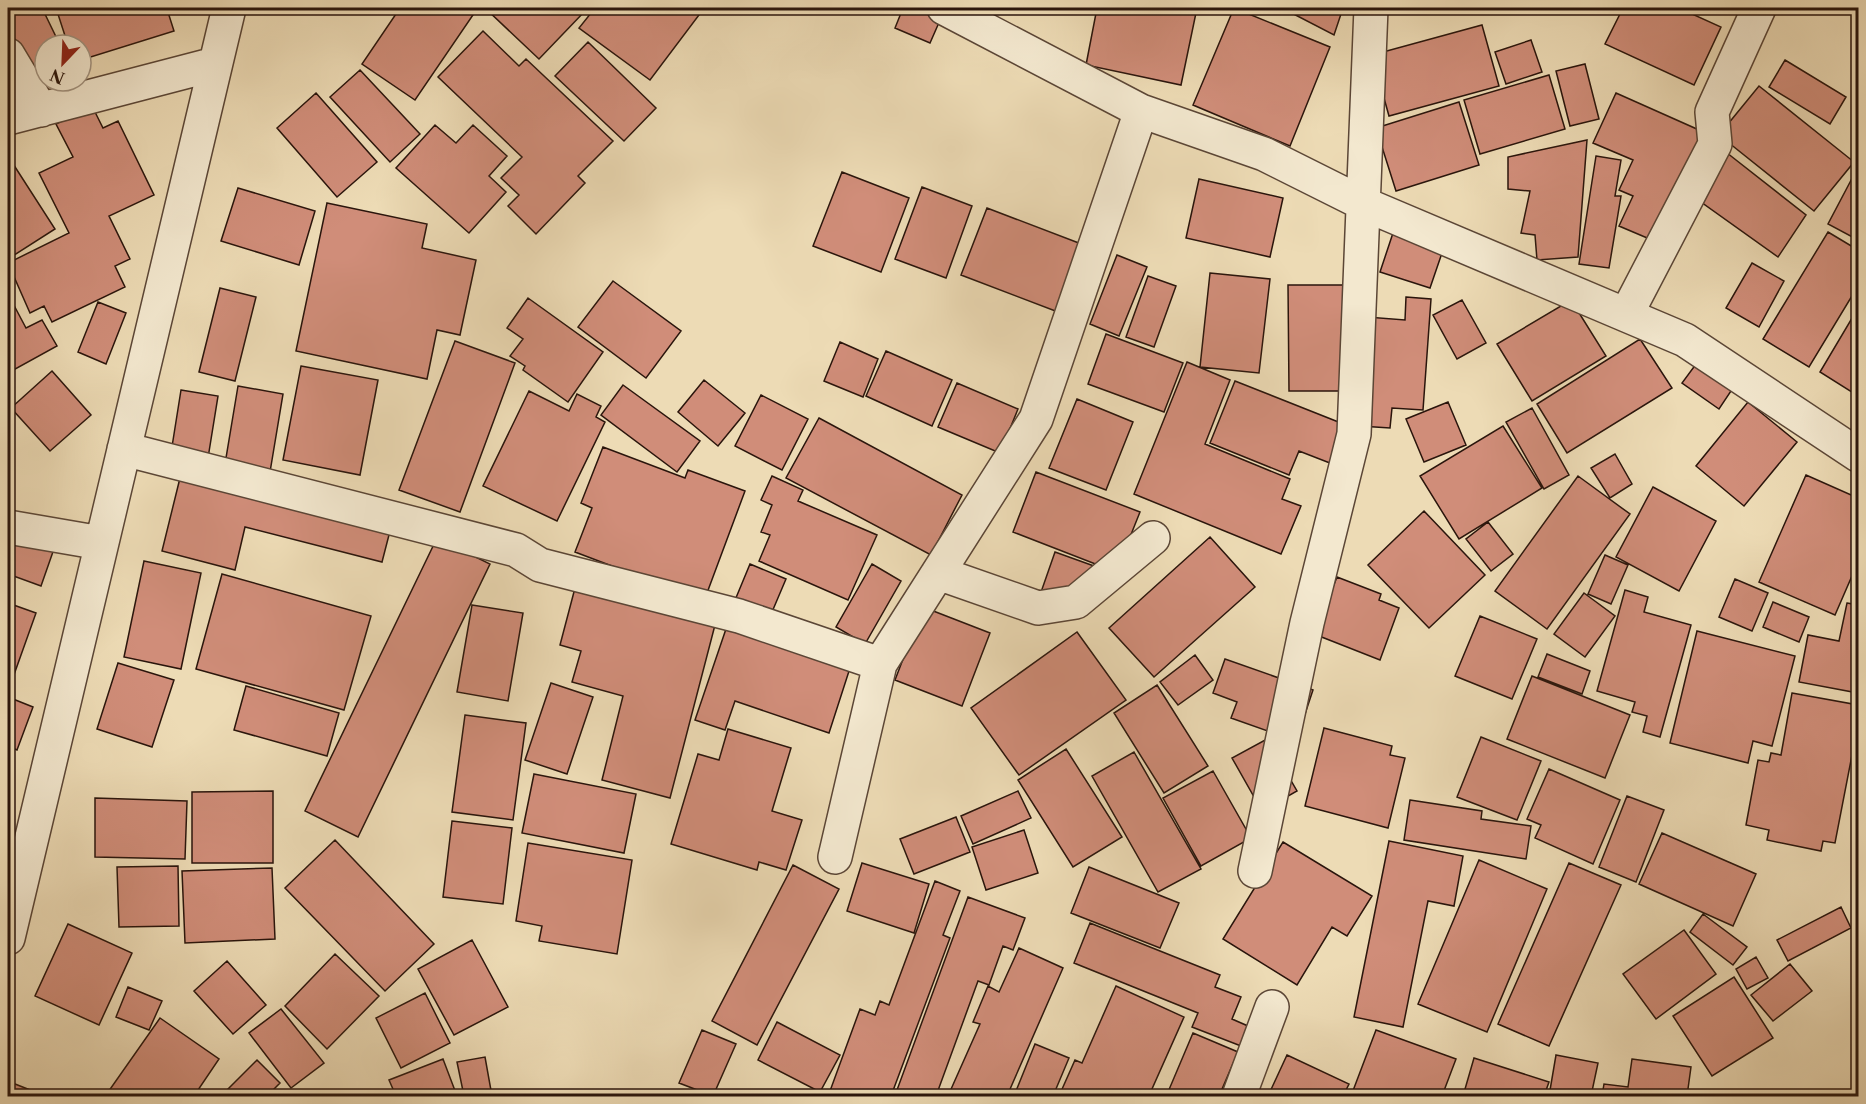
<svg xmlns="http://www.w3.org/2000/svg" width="1866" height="1104" viewBox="0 0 1866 1104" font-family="'Libre Caslon Text',serif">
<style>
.building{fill:#d08d79;stroke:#2a150c;stroke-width:1.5}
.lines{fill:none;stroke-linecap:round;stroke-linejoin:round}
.minor-casing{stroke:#5b4636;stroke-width:36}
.minor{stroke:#f3e8cf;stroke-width:33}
</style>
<rect width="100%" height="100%" fill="#eddbb5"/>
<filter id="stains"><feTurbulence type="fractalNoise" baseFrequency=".00333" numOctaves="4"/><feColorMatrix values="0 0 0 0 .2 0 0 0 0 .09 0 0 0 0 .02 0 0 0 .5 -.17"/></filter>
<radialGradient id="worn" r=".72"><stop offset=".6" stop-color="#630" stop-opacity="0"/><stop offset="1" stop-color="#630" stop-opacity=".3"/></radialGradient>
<path class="building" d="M8,8H42L60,45H45V81H54L32,91L8,39Z
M56,8H173L167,9L174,31L81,60V45H68Z
M400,8H468L475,12L415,100L362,64Z
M485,8H582L585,11L539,59Z
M595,8H697L702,11L650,80L579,28Z
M903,8H915L941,18L930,43L895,28Z
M1097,8H1197L1181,85L1086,65Z
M1234,8L1330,47L1290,146L1193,105Z
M1282,8H1343L1334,35Z
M1623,8H1679L1721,27L1694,85L1605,44Z
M1482,25L1499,86L1389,116L1372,55Z
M483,31L519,66L526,59L613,141L578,176L585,183L536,234L508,206L519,195L501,178L522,157L438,77Z
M1531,40L1542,72L1506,84L1495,52Z
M588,42L656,108L624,141L555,76Z
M1785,60L1846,97L1830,124L1769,87Z
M1585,64L1599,119L1570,126L1556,71Z
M360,70L420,134L390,162L330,97Z
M1549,75L1565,129L1480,154L1464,100Z
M1759,86L1854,162L1814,211L1719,135Z
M316,93L377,162L337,197L277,128Z
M1616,93L1708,134L1659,243L1619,226L1633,196L1619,190L1633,160L1593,143Z
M1459,102L1479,165L1396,191L1376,128Z
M92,106L103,128L118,121L154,195L109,216L130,259L115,266L125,287L52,322L44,306L30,313L8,263L69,233L39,173L73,157L56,124Z
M435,125L456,143L473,125L507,156L489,176L506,192L469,233L396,168Z
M1587,140L1578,257L1537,260L1535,235L1521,233L1530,191L1508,189V157Z
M1722,149L1806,215L1778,257L1694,197Z
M8,156L55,229L8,259Z
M1596,156L1621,160L1615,196H1621L1609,268L1579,264Z
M1858,167V240L1828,224Z
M842,172L909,198L881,272L813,246Z
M1199,179L1283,198L1270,257L1186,238Z
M922,187L972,206L946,278L895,259Z
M238,188L315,211L299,265L221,241Z
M327,203L427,224L422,248L476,260L460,335L437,330L427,379L296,351Z
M987,208L1084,245L1058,312L961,275Z
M1828,232L1858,250V286L1809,367L1763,339Z
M1393,233L1443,250L1430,288L1380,272Z
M1117,255L1147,267L1119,336L1090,324Z
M1752,263L1784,281L1759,327L1726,308Z
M1210,273L1270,279L1259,373L1200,367Z
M1148,276L1176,286L1154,347L1126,337Z
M613,281L681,331L646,378L578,327Z
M1288,285H1348L1349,391H1289Z
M220,288L256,297L235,381L199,372Z
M8,294L26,328L42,320L57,346L8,373Z
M1406,297L1431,299L1423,410L1392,408L1390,428L1360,426L1367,317L1405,320Z
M528,298L603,352L568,402L523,370L525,366L510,356L523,339L507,328Z
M1462,300L1486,343L1457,359L1433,315Z
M1571,300L1606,356L1532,401L1497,344Z
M98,302L126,313L106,364L78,352Z
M1858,308V396L1820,372Z
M1106,334L1183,363L1164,412L1088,384Z
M1640,339L1672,388L1567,453L1537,404Z
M455,341L515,363L460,512L399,490Z
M840,342L878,359L863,397L824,381Z
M886,351L952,380L932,426L866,396Z
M1699,360L1735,385L1719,409L1682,383Z
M1187,362L1230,380L1205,444L1290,479L1282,499L1301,506L1281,554L1134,494Z
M301,366L378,380L360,475L283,460Z
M52,371L91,415L50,451L11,408Z
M704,380L745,413L718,446L678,412Z
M1235,381L1351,427L1335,465L1299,451L1289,475L1210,443Z
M957,383L1018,409L1000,453L938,427Z
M623,385L700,441L677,472L601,415Z
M238,386L283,394L269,478L224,470Z
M181,390L218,396L208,458L171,453Z
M529,391L569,411L577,394L601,406L596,417L605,422L557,521L483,486Z
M761,395L808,419L782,470L735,446Z
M1077,399L1133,422L1106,490L1049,468Z
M1448,402L1466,445L1424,462L1406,419Z
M1748,402L1797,442L1744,506L1696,466Z
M1532,408L1569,475L1544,489L1506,422Z
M819,418L962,495L931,555L786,478Z
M1503,426L1542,488L1459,539L1420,476Z
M603,447L685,478L688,470L745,491L704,601L575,552L592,508L581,503Z
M1615,454L1632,484L1610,498L1591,468Z
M1036,472L1140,512L1116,572L1013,532Z
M1806,475L1858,498V562L1835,615L1759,582Z
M772,476L803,490L798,501L877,535L848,600L759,561L770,535L761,532L772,505L761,500Z
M1578,476L1630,514L1547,629L1495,591Z
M180,478L390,531L382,562L245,527L235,570L162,551Z
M1653,487L1716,521L1679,591L1616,557Z
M1424,511L1485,575L1429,628L1368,565Z
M1488,522L1513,554L1491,571L1466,539Z
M15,533L55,546L41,586L8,574V555Z
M1210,537L1255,587L1154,677L1109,628Z
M437,538L490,564L358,837L305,811Z
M1055,552L1094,566L1079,609L1040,595Z
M1605,555L1628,565L1611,604L1588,594Z
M144,561L201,573L181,669L124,657Z
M750,564L786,579L769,619L733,605Z
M872,564L901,581L865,644L836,627Z
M222,574L371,616L344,710L196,669Z
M1337,577L1381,594L1379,600L1399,608L1380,660L1314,634Z
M1735,579L1768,593L1752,631L1719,617Z
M575,588L715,625L670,798L602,780L623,696L572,682L581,651L560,645Z
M1625,590L1648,597L1644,612L1691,625L1660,737L1643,732L1647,716L1632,712L1635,702L1597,691Z
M1584,593L1615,616L1585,657L1554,634Z
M1773,602L1809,617L1799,642L1763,627Z
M8,603L36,613L11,683L8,681Z
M1847,603L1858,605V693L1799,682L1808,635L1839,641Z
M472,605L523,613L508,701L457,692Z
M923,607L990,633L962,706L895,680Z
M1480,616L1537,639L1512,699L1455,676Z
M727,626L850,668L829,733L735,701L725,730L695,720Z
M1697,631L1795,656L1772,746L1753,741L1748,763L1670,743Z
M1077,632L1126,700L1019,775L971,708Z
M1547,654L1590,671L1582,694L1538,677Z
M1195,655L1213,680L1178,705L1160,682Z
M1225,659L1313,690L1296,741L1231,718L1237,702L1213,693Z
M118,663L174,680L152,747L97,729Z
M1532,676L1630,715L1605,778L1507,739Z
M551,683L593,697L567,774L525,760Z
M1157,685L1208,766L1164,793L1114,713Z
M246,686L339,713L327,756L234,730Z
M1792,693L1858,705V724L1835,843L1823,841L1821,851L1767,840L1769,830L1746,825L1758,760L1769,762L1771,753L1781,755Z
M8,697L33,707L17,750L8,746Z
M465,715L526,723L513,820L452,812Z
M1324,728L1392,746L1390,755L1405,758L1388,828L1305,806Z
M728,729L791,748L772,811L802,820L786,870L759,862L757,870L671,844L698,754L719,760Z
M1481,737L1541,761L1517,820L1457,797Z
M1267,739L1297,791L1262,811L1232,758Z
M1066,749L1122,837L1073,867L1018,780Z
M1134,752L1201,869L1158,892L1092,776Z
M1549,769L1620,800L1593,864L1535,838L1541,825L1527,819Z
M1213,771L1251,838L1201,866L1163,798Z
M534,774L636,794L624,853L522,833Z
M273,791V863H192V792Z
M1018,791L1031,818L973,844L961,816Z
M1627,796L1664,810L1636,882L1599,867Z
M95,798L187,801L185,859L95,857Z
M1410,800L1482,811L1481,819L1531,826L1526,859L1404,840Z
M956,817L970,852L914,874L900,839Z
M452,821L512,828L503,904L443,897Z
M1024,830L1038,873L986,890L972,847Z
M1662,833L1756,874L1733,926L1639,884Z
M335,840L434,944L385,991L285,888Z
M1389,841L1463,856L1454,906L1428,901L1403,1027L1354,1017Z
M1283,842L1372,896L1347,936L1332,927L1297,985L1223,939Z
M528,843L632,860L617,954L539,941L542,926L516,921Z
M1479,860L1547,889L1487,1032L1418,1004Z
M862,863L929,884L914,933L847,911Z
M1569,863L1621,885L1549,1046L1498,1024Z
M793,865L839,889L757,1045L712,1021Z
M178,866L179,926L119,927L117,867Z
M1089,867L1179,903L1160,948L1071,913Z
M272,868L275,939L185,943L182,871Z
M935,881L960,891L943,935L950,938L891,1096H845L830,1091L860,1009L875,1015L880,1001L889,1005Z
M968,897L1025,918L1013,950L1003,946L989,985L978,981L936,1096H914L897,1090Z
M1841,907L1851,928L1788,961L1777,940Z
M1703,914L1747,947L1733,965L1690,932Z
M1090,923L1220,975L1215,987L1241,997L1232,1019L1248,1026L1241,1046L1192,1027L1198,1013L1074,963Z
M68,924L132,953L99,1025L35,996Z
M1684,930L1716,974L1656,1019L1623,974Z
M472,940L508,1007L454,1035L418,969Z
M1019,948L1063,968L1007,1096H948L980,1024L973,1022L988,986L999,992Z
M335,954L379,996L327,1049L285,1006Z
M1756,957L1768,978L1747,989L1736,969Z
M227,961L266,1005L233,1034L194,991Z
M1790,964L1812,991L1773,1021L1751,995Z
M1734,977L1773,1038L1712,1076L1673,1016Z
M1116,986L1184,1017L1152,1089L1167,1096H1059L1075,1060L1082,1063Z
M128,987L162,1001L149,1030L116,1017Z
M425,993L450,1043L401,1068L376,1018Z
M281,1009L324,1063L291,1088L249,1033Z
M160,1018L219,1059L194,1096H108L106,1095Z
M777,1022L840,1055L820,1092L758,1060Z
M702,1030L736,1044L713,1096L679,1083Z
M1376,1030L1456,1059L1442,1096H1351Z
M1193,1033L1238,1052L1219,1096H1179L1168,1092Z
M1035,1044L1069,1058L1053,1096H1014Z
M1287,1055L1349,1084L1343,1096H1268Z
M1556,1055L1598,1063L1591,1096H1549Z
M485,1057L492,1096H464L457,1062Z
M1474,1058L1549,1082L1544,1096H1463Z
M443,1059L457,1096H396L389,1080Z
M1632,1059L1691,1067L1687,1096H1602L1604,1084L1628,1087Z
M257,1060L280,1083L267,1096H221Z
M10,1082L43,1095V1096H8Z"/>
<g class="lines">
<g class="minor-casing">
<path id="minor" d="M944,8L1141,111L1264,154L1364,204L1685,340L1858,455
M8,55L41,110
M8,118L215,64
M1626,315L1715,144L1712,112L1759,8
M124,449L516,550L540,565L739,616L880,664
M8,527L101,543
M938,573L1038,608L1076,602L1153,538
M835,857L880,664L1036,419L1141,111
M1255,871L1307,623L1354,434L1371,8
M8,938L229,8
M1239,1096L1272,1007"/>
</g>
<use href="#minor" class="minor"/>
</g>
<rect width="1866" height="1104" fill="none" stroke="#eddbb5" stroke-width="30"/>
<rect x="9" y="9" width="1848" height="1086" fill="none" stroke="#2a150c" stroke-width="3"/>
<rect x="15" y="15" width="1836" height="1074" fill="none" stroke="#2a150c" stroke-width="1.5"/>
<g transform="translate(63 63) rotate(203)"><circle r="28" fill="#f3e8cf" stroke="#a39481" stroke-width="1.5"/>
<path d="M0-4.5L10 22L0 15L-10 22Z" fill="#8f2418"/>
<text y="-9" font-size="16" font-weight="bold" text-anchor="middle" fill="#2a150c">N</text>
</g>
<rect width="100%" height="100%" filter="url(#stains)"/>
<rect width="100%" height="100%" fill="url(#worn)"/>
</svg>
